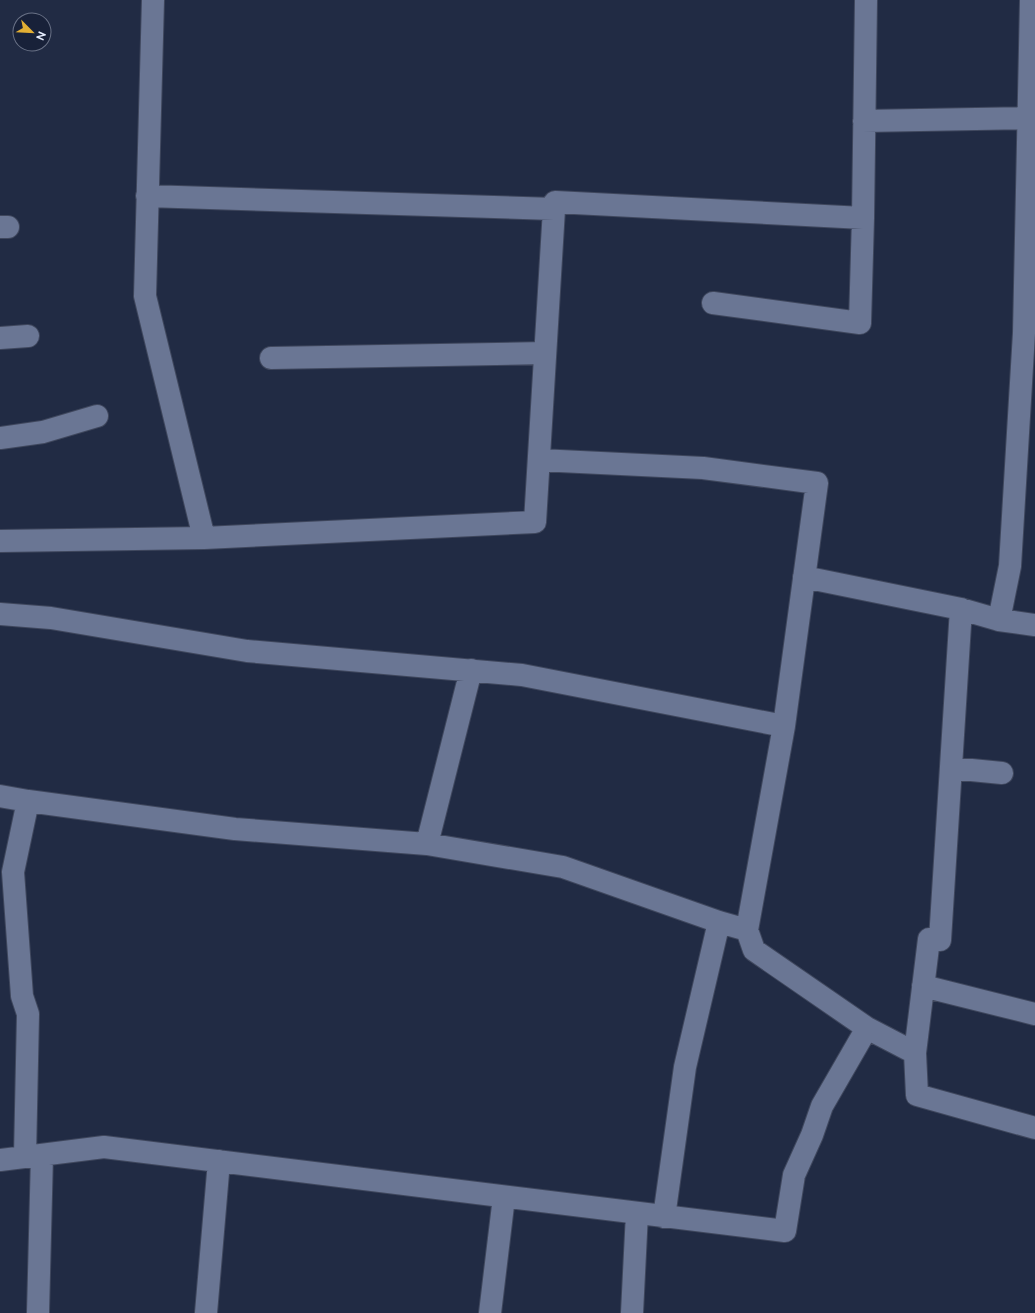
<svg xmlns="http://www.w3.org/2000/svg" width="1035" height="1313" viewBox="0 0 1035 1313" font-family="Raleway,sans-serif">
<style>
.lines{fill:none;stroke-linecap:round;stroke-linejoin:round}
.minor-casing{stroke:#3f475d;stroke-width:24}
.minor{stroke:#6a7694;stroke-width:22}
</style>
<rect width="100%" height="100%" fill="#212b44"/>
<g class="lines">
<g class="minor-casing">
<path id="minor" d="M864,121L1035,118
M147,196L554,209L555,202L863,218L866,0
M0,227H8
M713,303L860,323L863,218
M0,338L28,336
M271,358L545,353
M0,438L43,432L97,416
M539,460L703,468L817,483L784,726
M204,538L535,522L554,209
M0,541L204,538L145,296L153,0
M804,577L961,609L999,620L1010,566L1024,333L1031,0
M0,614L51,618L247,651L522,675L784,726L747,930
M999,620L1035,625
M951,768L1002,773
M0,796L28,801
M427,844L471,670
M923,986L1035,1014
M867,1028L915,1053L929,939L940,940L961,609
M915,1053L917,1095L1035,1128
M0,1160L104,1147L785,1231L794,1175L812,1135L822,1106L867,1028L754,950L747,930L719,922L563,867L427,844L235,829L28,801L13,872L22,996L28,1014L25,1156
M664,1217L685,1067L719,922
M38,1313L42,1155
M206,1313L219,1161
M490,1313L504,1197
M632,1313L637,1213"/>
</g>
<use href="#minor" class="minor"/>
</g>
<g transform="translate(32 32) rotate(114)"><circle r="19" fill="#182139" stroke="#6a7287"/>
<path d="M0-3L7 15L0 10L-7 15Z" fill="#e2af34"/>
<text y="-6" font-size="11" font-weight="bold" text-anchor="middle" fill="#e5ecfd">N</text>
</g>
</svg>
